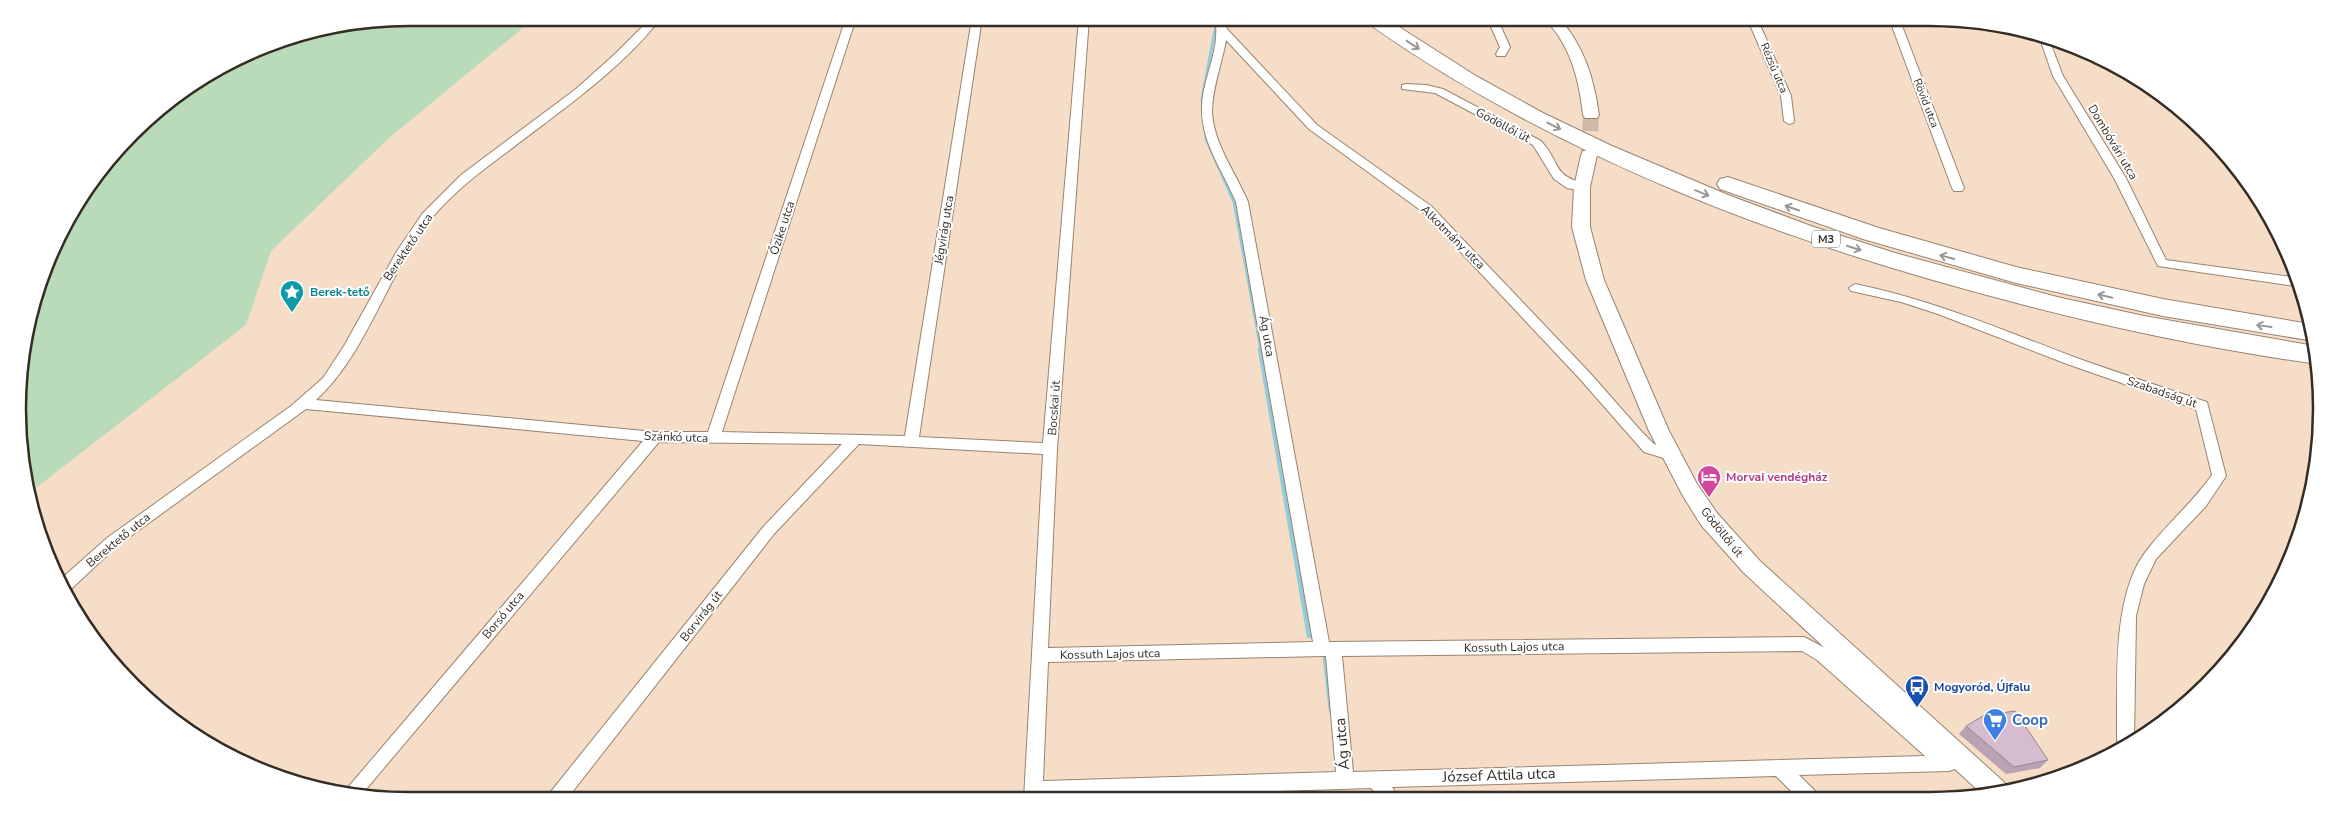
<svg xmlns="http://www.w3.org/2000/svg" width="2339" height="818" viewBox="0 0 2339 818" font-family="'Nunito Sans',sans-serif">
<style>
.green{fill:#badbb9}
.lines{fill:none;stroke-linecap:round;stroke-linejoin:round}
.stream-far1{stroke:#91ccdb;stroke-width:3}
.stream{stroke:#91ccdb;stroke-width:4.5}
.secondary-tunnel{stroke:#cfbaa7;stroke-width:16;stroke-dasharray:16 8;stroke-linecap:butt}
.street-casing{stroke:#99836f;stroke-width:2}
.secondary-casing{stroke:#99836f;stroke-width:2}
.highway-casing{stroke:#99836f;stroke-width:2}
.street{fill:#fff;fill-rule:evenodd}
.secondary{fill:#fff;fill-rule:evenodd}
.highway{fill:#fff;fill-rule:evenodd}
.wall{fill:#b8a2b3}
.building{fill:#d6bcd0;stroke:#968492}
.oneway{stroke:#9a9692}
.labels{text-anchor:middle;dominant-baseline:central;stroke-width:4;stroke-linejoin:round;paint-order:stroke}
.far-street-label{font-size:11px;fill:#352c24;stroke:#fff}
.shield{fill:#fff;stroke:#726b66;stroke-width:1}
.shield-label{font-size:11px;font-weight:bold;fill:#352c24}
.street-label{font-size:12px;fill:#352c24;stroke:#fff}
.culture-label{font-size:12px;font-weight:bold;fill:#0d838f;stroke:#fff;text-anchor:start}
.hotel-label{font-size:12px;font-weight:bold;fill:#b23c85;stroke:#fff;text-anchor:start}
.transit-label{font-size:12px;font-weight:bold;fill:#164399;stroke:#fff;text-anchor:start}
.near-shop-label{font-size:15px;font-weight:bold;fill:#366cbe;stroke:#fff;text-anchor:start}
.near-street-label{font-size:15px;fill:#352c24;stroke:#fff}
.rim{fill:none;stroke:#352c24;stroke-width:2.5}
</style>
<rect width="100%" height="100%" fill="#f6ddc8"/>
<path class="green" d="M409,18H535L389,138L271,251L246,325L28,494L18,434L21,358L58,236L99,170L151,115L259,47L333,25Z"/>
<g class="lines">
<path class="stream-far1" d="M1226,18L1228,21
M1203,109L1202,99L1216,25
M1205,128L1206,139L1234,202L1261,350"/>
<path class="stream" d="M1260,349L1309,636
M1325,658L1331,711"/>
<path class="secondary-tunnel" d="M1589,155L1591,115"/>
<g class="street-casing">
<path id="street" d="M651,18H661C621,70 559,112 507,152C480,172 452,193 431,219C386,275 369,351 316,400L655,432H708L846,18H856L722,432L905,436L972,18H982L919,437L1043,443L1079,18H1089L1057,449L1048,648L1313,642L1236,202C1224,173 1203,145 1202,113C1200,81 1222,50 1215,18H1225L1227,29L1317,125L1431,206L1590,373L1641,431L1654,444L1675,451L1677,455L1675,459L1670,460L1644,452L1580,379L1423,212L1309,129L1226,40C1222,64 1212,88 1212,112C1214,145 1236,173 1248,202L1329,642L1804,637L1829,650L1948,755L1955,757L1958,763L1955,769L1949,771L1799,775L1815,791L1818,797L1798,798L1776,776L1392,787L1399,798H1380L1371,788L1024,799L1043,454L859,444L774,534L566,800H546L549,794L764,526L842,444L659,442L362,794L344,792L643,441L306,409L117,546L70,590L67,591L62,578L107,538L291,406L323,378L344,346L397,251L423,213L461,175L576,89L615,54ZM1802,651L1817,660L1925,756L1353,772L1342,656ZM1322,656H1326L1336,772L1043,781L1048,662Z
M1487,18H1497L1510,47L1505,56H1497L1496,54L1500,47Z
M1747,18H1757L1791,96L1794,121L1793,123L1789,124L1784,121L1781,96Z
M1889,18H1899L1964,188L1962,191H1954L1952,188Z
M2038,33L2048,37L2063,76L2126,178L2166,260L2299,278L2302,287L2158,266L2114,178L2053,76Z
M1406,84L1426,85L1443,89L1541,141C1562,164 1551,175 1586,184L1588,187L1582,191L1567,188L1554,179L1533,145L1435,93L1402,89V85Z
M1855,284C1933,300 2000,329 2074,357C2118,373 2163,387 2207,402L2226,476L2206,506L2156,559L2144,584L2136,616L2134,740L2118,750L2117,746C2118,689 2110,596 2147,550C2167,524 2192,503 2212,475L2196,409L2067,364L1938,314L1901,302L1851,291L1849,288Z"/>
</g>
<g class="secondary-casing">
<path id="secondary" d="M1545,18H1559C1584,46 1594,78 1599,115L1597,118H1585L1583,115C1580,89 1575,63 1561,40C1557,32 1550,26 1545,18Z
M1589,150L1595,151L1597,155L1590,187V227L1604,280L1669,431L1697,484L1717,513L1760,561L2006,784L2008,789L1984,796L1744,573L1701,525L1683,496L1649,431L1586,280L1572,227L1574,187L1581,155L1583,151Z"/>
</g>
<g class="highway-casing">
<path id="highway" d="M1363,18H1385L1476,76L1543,113L1612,146L1728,195L1811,226L1895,253L2057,297L2144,316L2315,346L2318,364C2217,350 2116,329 2017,303C1788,244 1560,159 1366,22Z
M1728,177L1879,228L2016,267L2163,299L2310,324L2314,341L2163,316L2016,283L1863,239L1720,189L1717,184L1720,179Z"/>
</g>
<use href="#street" class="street"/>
<use href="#secondary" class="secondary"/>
<use href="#highway" class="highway"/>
</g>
<path class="wall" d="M1966,726L2048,760L2040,768L2006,774L1959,734Z"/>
<path class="building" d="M2015,711L2048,760L2014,767L1966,726L1983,716Z"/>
<defs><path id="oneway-shaft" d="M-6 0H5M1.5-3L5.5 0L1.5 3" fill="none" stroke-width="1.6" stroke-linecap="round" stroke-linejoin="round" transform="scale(1.25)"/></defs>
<g class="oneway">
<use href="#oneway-shaft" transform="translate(1413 45) rotate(33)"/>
<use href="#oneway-shaft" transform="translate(1554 126) rotate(27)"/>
<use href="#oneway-shaft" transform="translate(1702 193) rotate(22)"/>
<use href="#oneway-shaft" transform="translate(1792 208) rotate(-161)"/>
<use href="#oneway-shaft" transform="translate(1854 248) rotate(18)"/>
<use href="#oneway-shaft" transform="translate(1947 257) rotate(-165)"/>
<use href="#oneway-shaft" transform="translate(2105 296) rotate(-167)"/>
<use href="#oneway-shaft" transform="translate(2264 326) rotate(-172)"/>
</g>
<defs>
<g id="sight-pin" transform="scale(1.25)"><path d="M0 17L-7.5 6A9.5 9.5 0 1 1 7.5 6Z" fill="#0f9aa8" stroke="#fff"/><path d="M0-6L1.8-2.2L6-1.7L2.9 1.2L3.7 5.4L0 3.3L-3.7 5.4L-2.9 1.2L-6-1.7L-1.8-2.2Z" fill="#fff"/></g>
<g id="hotel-pin" transform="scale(1.25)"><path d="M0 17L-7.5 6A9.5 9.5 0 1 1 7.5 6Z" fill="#d1479c" stroke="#fff"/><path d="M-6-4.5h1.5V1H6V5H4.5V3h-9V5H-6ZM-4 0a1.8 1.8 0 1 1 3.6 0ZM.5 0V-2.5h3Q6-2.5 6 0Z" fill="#fff"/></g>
<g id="bus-pin" transform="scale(1.25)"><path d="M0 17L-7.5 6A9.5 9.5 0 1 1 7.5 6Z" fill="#1a4fb4" stroke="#fff"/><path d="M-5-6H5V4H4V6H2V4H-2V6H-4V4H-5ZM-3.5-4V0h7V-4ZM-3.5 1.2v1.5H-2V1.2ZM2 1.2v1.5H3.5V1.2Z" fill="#fff"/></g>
<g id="supermarket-pin" transform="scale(1.25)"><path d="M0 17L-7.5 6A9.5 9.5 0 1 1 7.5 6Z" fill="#3f7fe0" stroke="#fff"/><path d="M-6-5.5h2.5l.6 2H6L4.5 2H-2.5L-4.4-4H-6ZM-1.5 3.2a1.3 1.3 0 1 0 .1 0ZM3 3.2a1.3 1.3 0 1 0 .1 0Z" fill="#fff"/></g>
</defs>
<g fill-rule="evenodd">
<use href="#sight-pin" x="292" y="292"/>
<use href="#hotel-pin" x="1709" y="477"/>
<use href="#bus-pin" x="1917" y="687"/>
<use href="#supermarket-pin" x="1995" y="720"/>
</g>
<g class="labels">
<g class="far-street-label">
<text transform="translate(1774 68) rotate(67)">Rézsű utca</text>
<text transform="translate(1926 103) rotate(69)">Rövid utca</text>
</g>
<rect class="shield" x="1812" y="230.5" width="28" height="17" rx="4"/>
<g class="shield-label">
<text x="1826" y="239">M3</text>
</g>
<g class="street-label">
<text transform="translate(1503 125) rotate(28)">Gödöllői út</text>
<text transform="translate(2113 142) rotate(59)">Dombóvári utca</text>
<text transform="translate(782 228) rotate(-72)">Őzike utca</text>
<text transform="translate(944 230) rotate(-81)">Jégvirág utca</text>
<text transform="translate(1453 237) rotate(45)">Alkotmány utca</text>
<text transform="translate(408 247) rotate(-56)">Berektető utca</text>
<text transform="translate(1267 336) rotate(80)">Ág utca</text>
<text transform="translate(2162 392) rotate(19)">Szabadság út</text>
<text transform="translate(1054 408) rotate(-86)">Bocskai út</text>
<text transform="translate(676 437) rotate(2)">Szánkó utca</text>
<text transform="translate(1722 532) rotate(51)">Gödöllői út</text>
<text transform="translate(118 540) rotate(-39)">Berektető utca</text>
<text transform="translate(503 615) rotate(-50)">Borsó utca</text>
<text transform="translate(701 616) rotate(-52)">Borvirág út</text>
<text transform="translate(1514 647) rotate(-1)">Kossuth Lajos utca</text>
<text transform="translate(1110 654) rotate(-1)">Kossuth Lajos utca</text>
</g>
<g class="culture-label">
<text x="310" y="292">Berek-tető</text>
</g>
<g class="hotel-label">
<text x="1726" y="477">Morvai vendégház</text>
</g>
<g class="transit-label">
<text x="1934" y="687">Mogyoród, Újfalu</text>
</g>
<g class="near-shop-label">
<text x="2012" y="720">Coop</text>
</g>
<g class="near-street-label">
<text transform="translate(1342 744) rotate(-95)">Ág utca</text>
<text transform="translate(1499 775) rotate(-2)">József Attila utca</text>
</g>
</g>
<path d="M0 0H2339V818H0ZM409 26H1930A383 383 0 0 1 2313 409V409A383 383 0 0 1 1930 792H409A383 383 0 0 1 26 409V409A383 383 0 0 1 409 26Z" fill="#fff" fill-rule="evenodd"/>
<path class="rim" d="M409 26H1930A383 383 0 0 1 2313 409V409A383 383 0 0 1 1930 792H409A383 383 0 0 1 26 409V409A383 383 0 0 1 409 26Z"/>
</svg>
